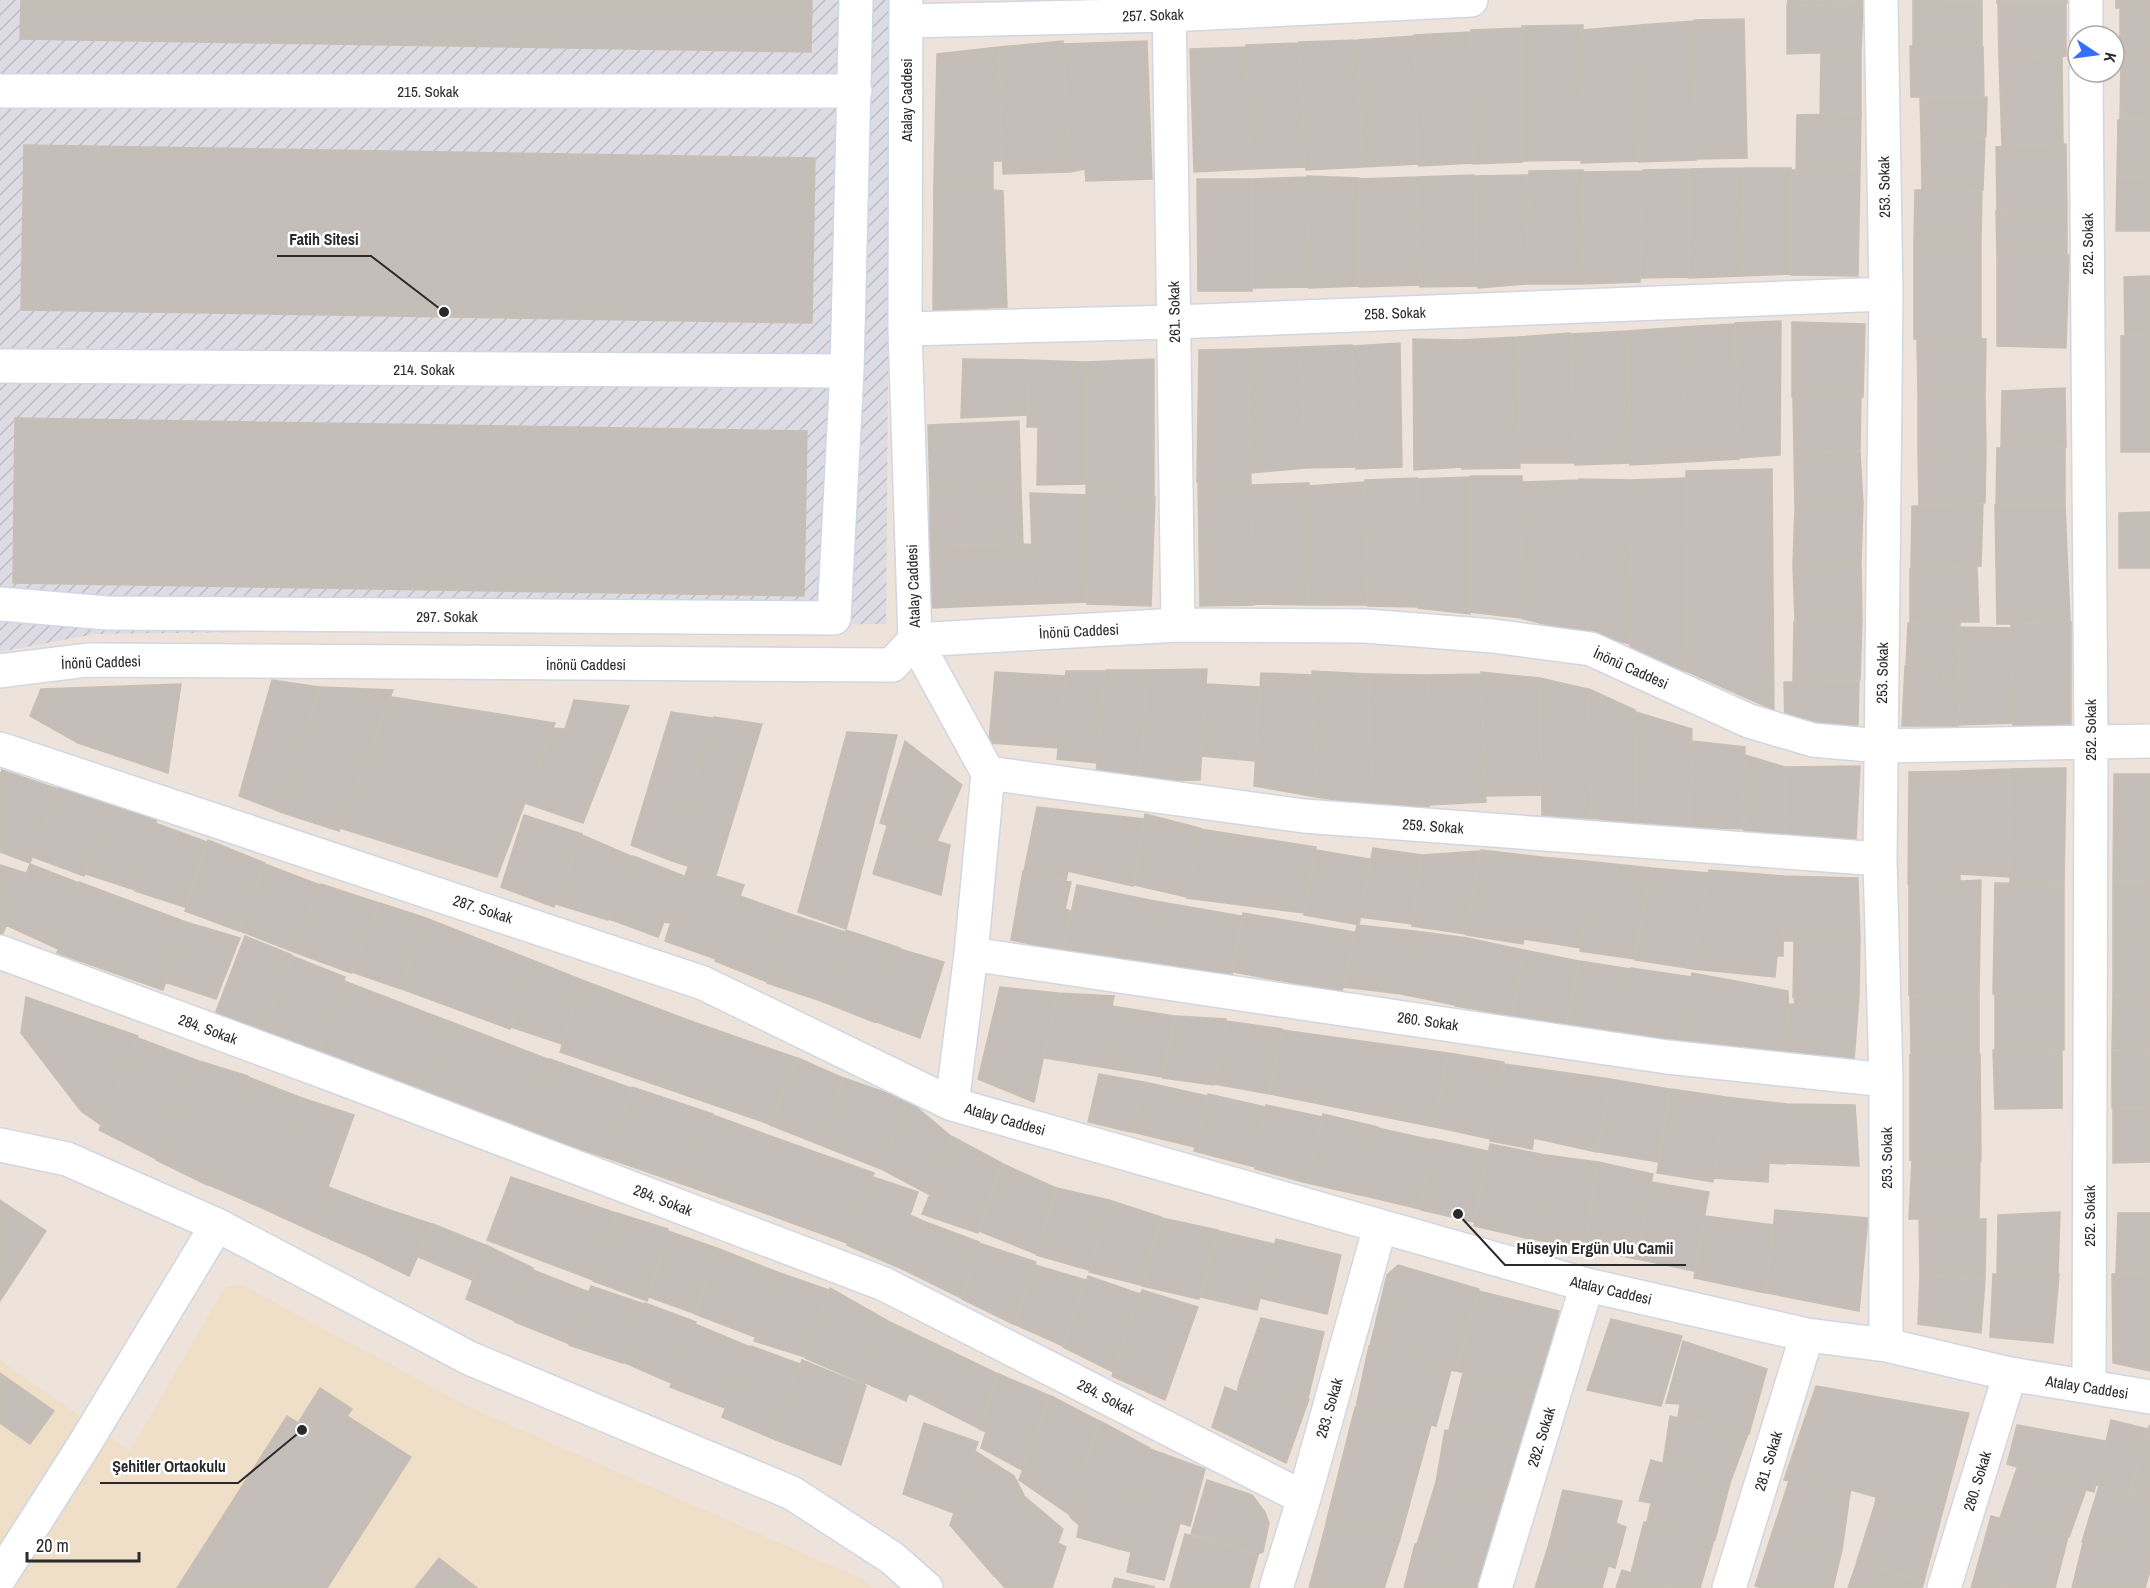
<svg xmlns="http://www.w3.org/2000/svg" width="2150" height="1588" viewBox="0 0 2150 1588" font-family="'Archivo Narrow',sans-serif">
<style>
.industrial{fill:url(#industrial-furrows)}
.education{fill:#efdfc9}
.building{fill:#c5bdb7;stroke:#c8bfb4;stroke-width:1.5}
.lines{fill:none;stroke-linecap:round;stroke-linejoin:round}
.minor-casing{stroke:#d0d6e3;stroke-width:36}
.minor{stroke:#fff;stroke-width:33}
.labels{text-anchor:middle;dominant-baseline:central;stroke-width:5;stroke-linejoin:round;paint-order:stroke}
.street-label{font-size:15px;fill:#2a2a2a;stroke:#fff}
.leader{fill:none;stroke:#2a2a2a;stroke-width:2}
.callout-dot{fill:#2a2a2a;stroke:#fff;stroke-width:2}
.callout-label{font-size:16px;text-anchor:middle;font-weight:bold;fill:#2a2a2a;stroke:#fff;stroke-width:5;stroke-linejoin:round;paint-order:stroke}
</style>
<defs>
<pattern id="industrial-furrows" width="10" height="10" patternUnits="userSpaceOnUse" patternTransform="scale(1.5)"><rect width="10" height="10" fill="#dddce5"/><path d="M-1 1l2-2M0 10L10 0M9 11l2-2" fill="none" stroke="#bebdc5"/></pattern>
</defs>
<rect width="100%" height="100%" fill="#ede3db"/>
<path class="industrial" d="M0,0H891L886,624L95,634L0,652Z"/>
<path class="education" d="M240,1284L474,1409L862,1579L873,1588H0V1360L130,1451L224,1288Z"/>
<path class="building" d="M21,0H812L811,52L20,39Z
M1788,0H1863V2L1787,7Z
M1913,0L1982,2V47L1913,46Z
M1926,0H1982V2Z
M1997,0H2067V3H1997Z
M2116,0H2150V8H2116Z
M1863,3L1861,51L1787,54V7Z
M1998,3H2066V56L1999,58Z
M2120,8H2150V62H2120Z
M1744,19L1747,158L1696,159L1694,20Z
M1694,21L1696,160L1639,162L1640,25Z
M1583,25L1581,160L1522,161V26Z
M1640,25V161L1581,163L1583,30Z
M1522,28V162L1473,164L1471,30Z
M1471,32L1473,163L1419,166L1414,35Z
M1414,36L1418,164L1363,167L1358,40Z
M1358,40L1362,167L1306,170L1299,42Z
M1063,41L1070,172L1003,174L999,47Z
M1147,41L1152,179L1086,181L1085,169L1070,172L1064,44Z
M1299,43L1305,167L1250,169L1246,45Z
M1910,46L1983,47L1984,97H1911Z
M998,47L1002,161H993V180L934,181L937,54Z
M1246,47L1250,169L1194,172L1190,49Z
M1861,51V112L1820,114L1821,53Z
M2062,56L2063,143L2002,146L1999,59Z
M2121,62H2150V119H2120Z
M1920,97H1987L1986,136H1921Z
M1861,113L1860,170L1796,169L1797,115Z
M2150,119V176H2117L2118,120Z
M1921,136L1985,137L1983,190L1922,189Z
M2066,144L2067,210H1997L1996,147Z
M24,145L815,158L812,323L21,310Z
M1743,168L1742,276L1689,278L1690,169Z
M1744,168H1791V274L1742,276Z
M1689,169V277L1641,278L1643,170Z
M1583,170L1581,284H1526L1529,171Z
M1791,170H1860L1858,276L1791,275Z
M1643,171L1640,282L1582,284L1584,172Z
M1474,175L1478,286L1420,287L1417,177Z
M1528,175L1526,284L1478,288L1475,176Z
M1307,176L1359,178V286L1309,288Z
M1307,177L1309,287L1252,288V179Z
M1416,177L1419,285L1360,287L1359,179Z
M2117,177H2150V231H2116Z
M1197,179H1252V291H1198Z
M993,180V190L1003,191L1007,307L933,311L934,181Z
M1915,190H1982L1981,239L1914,240Z
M2067,210V255L1997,256L1996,211Z
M1981,240V339H1914V241Z
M2069,255L2066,348L1997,346V256Z
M2150,276V335H2125L2124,277Z
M1781,321L1780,455L1739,458L1735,323Z
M1792,322L1865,324L1863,397H1792Z
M1734,324L1739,459L1686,462L1682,327Z
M1682,327L1686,462L1630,465L1628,331Z
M1627,331L1630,463L1575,465L1571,334Z
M1570,333L1575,463H1520L1518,337Z
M2150,335V452H2121V336Z
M1517,337L1520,468L1462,469L1460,340Z
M1413,339L1460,340L1462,467L1414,470Z
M1917,339H1986L1985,395L1918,396Z
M1400,343L1402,467L1356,469L1353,346Z
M1352,345L1356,467L1305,468L1301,347Z
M1300,347L1305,468L1251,473L1248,349Z
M1247,349L1251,482H1197L1199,350Z
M963,359L1029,360L1028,415L961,418Z
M1154,359V497L1086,495V362Z
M1029,360L1085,362L1086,484L1037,485L1038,427H1027Z
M2065,388L2066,447L2001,448L2002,391Z
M1985,395L1986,450L1918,452V396Z
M1861,397L1860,451L1794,453L1793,398Z
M15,418L807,431L804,596L13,583Z
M1019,421L1021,489L930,492L928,425Z
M2065,447V505H1996L1997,448Z
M1986,450L1985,503L1919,505L1918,452Z
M1860,452L1863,504L1795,507L1794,454Z
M1772,469L1774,710L1686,671V471Z
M1470,476H1522L1520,618L1470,612Z
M1470,477V614L1418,608L1417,479Z
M1417,478L1418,607L1368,606L1365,480Z
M1686,478L1685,671L1630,650L1632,480Z
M1579,479L1632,480L1630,644L1575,631Z
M1579,480L1575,632L1520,618L1522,482Z
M1251,482L1254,605L1200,606L1198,483Z
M1364,482L1367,605H1308L1309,486Z
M1309,483L1308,605L1254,604L1251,485Z
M1021,489L1023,543L930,546V492Z
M1030,493L1086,495L1087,602L1034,604Z
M1086,495L1155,497L1151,606L1087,604Z
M1863,504L1861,562L1793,565L1795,507Z
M1983,504L1981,566L1911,569L1912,506Z
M1995,505H2065L2070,622L1997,624Z
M2150,512V568H2119V513Z
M1031,544L1034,604L931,608L930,547Z
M1861,563L1862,620L1795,621L1793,565Z
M1977,566L1979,622H1910V569Z
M1862,620L1860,680L1793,682L1794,622Z
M1960,622L1958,685L1937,686V670L1906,665L1908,623Z
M2071,622V726L2013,730L2011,624Z
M1960,627L2011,628L2013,723L1959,725Z
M1905,666L1937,670L1936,687L1958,686V726H1902Z
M1207,669L1200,780L1140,781L1148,670Z
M1106,670H1147L1140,778L1096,773Z
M1066,671H1105L1097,763L1057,759Z
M1312,671L1368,674L1372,806L1317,797Z
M995,672L1066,676L1058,748L989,743Z
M1481,672L1539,678L1541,795L1486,796Z
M1261,673L1312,675L1317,797L1254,786Z
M1369,674L1428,675L1429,810L1372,805Z
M1481,674L1486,802L1429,805L1428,675Z
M1540,678L1588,689L1592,819L1542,815Z
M272,680L320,687L281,812L239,796Z
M1859,681L1858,725L1785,727L1784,682Z
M181,684L168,773L78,743L30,716L41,689Z
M1206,684L1259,687L1255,761L1201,756Z
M321,687L393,690L339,831L280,812Z
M1589,689L1635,710L1636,824L1591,818Z
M392,697L555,723L497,877L340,828Z
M574,700L629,706L583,823L525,803L554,728L565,729Z
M671,712L713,718L672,861L631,845Z
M1636,712L1692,729L1689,829L1637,827Z
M714,717L762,724L716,875L672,861Z
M847,732L897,735L846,929L798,912Z
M905,741L962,785L937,841L880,823Z
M1692,741L1745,747L1743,829L1690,827Z
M1745,755L1785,767L1786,841L1744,835Z
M1860,766L1856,839L1786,840V767Z
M2066,768L2064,883L2010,882V769Z
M2009,769L2010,877L1960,874V771Z
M2,770L58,789L30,863L0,852V775Z
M1960,771V881L1908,884L1909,772Z
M2114,774H2150V881H2113Z
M59,787L110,805L84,876L33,857Z
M110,805L158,816L135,890L86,874Z
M1037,807L1144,819L1133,886L1068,871L1066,880L1024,871Z
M1145,814L1200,828L1187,897L1134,885Z
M524,815L582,834L554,907L501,887Z
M155,823L207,842L185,907L135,891Z
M887,826L950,845L941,895L873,874Z
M1200,829L1316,847L1304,913L1187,898Z
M582,835L633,857L608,920L556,904Z
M208,840L265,863L239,931L185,911Z
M1373,848L1421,855L1412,924L1360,917Z
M1316,850L1370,859L1359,925L1304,915Z
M1481,850L1541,857L1523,944L1466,935Z
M1480,851L1466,934L1412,926L1422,855Z
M633,856L684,876L671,923L664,922L658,937L609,919Z
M1541,857L1595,862L1580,948L1524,939Z
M1595,862L1651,868L1634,959L1580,951Z
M30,864L79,883L58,949L6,925Z
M265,864L320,885L294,952L240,931Z
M0,865L26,873L2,936H0Z
M688,867L744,885L716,959L665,941Z
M1651,868L1708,873L1693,969L1635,960Z
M1709,870L1784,876L1783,956H1777L1775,977L1693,969Z
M1023,871L1071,882L1065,909L1071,911L1063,951L1011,940Z
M1784,876L1858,878L1860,939L1783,941Z
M1981,880L1979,995H1909V884Z
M79,882L186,922L163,990L57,953Z
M2113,882H2150V940H2113Z
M1995,883L2064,884V994H1993Z
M321,884L379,903L351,973L294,952Z
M1077,885L1155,901L1144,964L1063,952Z
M740,896L790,914L767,982L715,961Z
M1155,901L1242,916L1231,980L1144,964Z
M380,903L426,918L401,989L352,972Z
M1243,913L1355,932L1342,992L1233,972Z
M790,914L845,932L821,1001L767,983Z
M426,918L532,960L510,1029L402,989Z
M186,922L240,938L216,999L165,982Z
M1357,925L1414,931L1401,994L1344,987Z
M846,930L900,948L874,1022L821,1001Z
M1414,931L1467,938L1455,1005L1401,994Z
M245,936L292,955L263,1030L215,1014Z
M1467,938L1524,950L1512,1016L1455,1006Z
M1860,940L1859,996L1793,997L1794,941Z
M2150,940V995L2113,996V941Z
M900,949L944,962L920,1038L874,1021Z
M1524,950L1579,961L1566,1027L1511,1017Z
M292,956L345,977L319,1052L262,1035Z
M532,960L582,980L562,1044L511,1027Z
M1580,961L1631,969L1619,1036L1566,1028Z
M1631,968L1691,977L1678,1045L1619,1036Z
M1692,973L1741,982L1730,1048L1678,1042Z
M582,980L688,1020L665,1088L560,1052Z
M344,981L451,1022L425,1090L320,1052Z
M1741,982L1788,991L1790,1061L1729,1053Z
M1000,987L1057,993L1034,1102L978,1079Z
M1057,993L1114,996L1100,1067L1044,1058Z
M1995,994H2064V1050H1995Z
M1979,995V1054L1911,1055L1910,996Z
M1859,996L1854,1061H1790L1789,1004H1795L1794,997Z
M2113,996H2150V1051L2112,1050Z
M26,997L138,1036L101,1125L81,1111L21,1033Z
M1112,1006L1175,1016L1162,1077L1100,1067Z
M1176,1016L1226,1019L1214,1085L1163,1078Z
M688,1020L797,1058L769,1124L665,1088Z
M1226,1021L1282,1029L1269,1094L1214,1084Z
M451,1022L550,1060L527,1129L425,1091Z
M1282,1030L1447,1053L1435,1127L1270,1094Z
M138,1038L196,1060L156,1159L99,1130Z
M1993,1050L2062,1051V1108L1995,1109Z
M2112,1051L2150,1052V1108H2112Z
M1448,1053L1504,1062L1491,1139L1435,1127Z
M1980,1054L1981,1160H1910V1055Z
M798,1058L843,1078L823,1146L770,1125Z
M550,1059L631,1088L610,1159L526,1131Z
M196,1060L248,1076L207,1185L156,1160Z
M1504,1064L1610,1079L1597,1152L1534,1138L1532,1149L1490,1141Z
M1099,1074L1144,1082L1131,1132L1088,1122Z
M248,1077L302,1098L262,1208L207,1184Z
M844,1078L907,1100L881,1169L823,1146Z
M1610,1079L1670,1089L1658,1162L1598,1152Z
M1144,1082L1208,1096L1195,1147L1132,1132Z
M632,1087L713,1114L688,1186L610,1159Z
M1671,1089L1725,1097L1713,1182L1657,1173Z
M1208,1094L1266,1107L1255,1167L1194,1151Z
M1725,1097L1787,1104L1785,1164L1769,1163L1768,1182L1714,1178Z
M302,1098L354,1115L312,1231L262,1208Z
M908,1100L952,1137L930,1195L881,1169Z
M1787,1104L1855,1105L1859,1166L1785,1163Z
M1266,1105L1323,1117L1307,1183L1255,1169Z
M2113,1109H2150V1162L2113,1163Z
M1323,1114L1378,1127L1365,1196L1307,1183Z
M713,1115L765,1134L739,1204L688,1186Z
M1378,1128L1432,1140L1420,1209L1365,1196Z
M765,1134L874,1173L847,1243L739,1204Z
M953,1137L1002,1163L978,1233L922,1214Z
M1432,1139L1488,1151L1474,1222L1421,1210Z
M1490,1144L1546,1155L1530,1239L1474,1226Z
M1546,1155L1597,1162L1585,1248L1530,1239Z
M1912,1160L1980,1161L1979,1219H1909Z
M1598,1162L1653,1174L1636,1259L1585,1248Z
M1003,1164L1056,1188L1036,1254L979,1231Z
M511,1177L616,1213L593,1280L487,1240Z
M873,1177L918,1192L910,1215L923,1221L904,1270L847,1245Z
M1651,1182L1709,1192L1694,1271L1637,1259Z
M328,1187L384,1208L364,1254L312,1231Z
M1057,1188L1109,1200L1089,1270L1036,1255Z
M0,1200L46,1231L0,1301Z
M1109,1200L1161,1217L1141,1285L1089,1272Z
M384,1208L432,1224L409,1276L364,1254Z
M1775,1210L1868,1218L1859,1311L1767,1293Z
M2060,1212L2058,1274L1997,1273L1998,1215Z
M617,1213L668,1229L647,1301L593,1281Z
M2118,1213H2150V1272L2116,1273Z
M1705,1216L1773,1225L1766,1293L1694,1278Z
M1162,1218L1218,1230L1199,1299L1142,1286Z
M1919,1219H1986L1985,1278L1920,1275Z
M923,1221L979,1242L961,1298L904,1270Z
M433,1224L485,1245L472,1280L419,1257Z
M668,1231L717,1248L696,1314L649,1297Z
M1219,1231L1274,1244L1257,1310L1201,1297Z
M1276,1239L1341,1255L1327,1314L1260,1298Z
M979,1243L1036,1262L1013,1324L962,1299Z
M486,1245L533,1268L515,1321L466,1299Z
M717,1248L777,1272L755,1337L695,1314Z
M1035,1265L1086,1280L1063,1346L1014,1324Z
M1398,1265L1479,1289L1455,1371L1370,1346L1387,1275Z
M533,1270L589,1292L570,1344L515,1322Z
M777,1272L829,1290L805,1357L754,1341Z
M2150,1273V1371L2113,1363L2112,1274Z
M1993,1274H2059L2053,1343L1990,1337Z
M1088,1276L1140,1294L1113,1372L1063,1347Z
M1920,1276L1985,1279L1981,1333L1918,1324Z
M591,1286L644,1304L623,1363L569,1345Z
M830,1288L890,1322L865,1384L805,1358Z
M1142,1290L1198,1307L1165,1400L1112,1376Z
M1479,1291L1559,1311L1538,1392L1456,1371Z
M645,1303L696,1322L671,1383L623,1362Z
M1261,1318L1324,1332L1308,1398L1240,1380Z
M1611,1319L1682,1336L1661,1406L1587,1390Z
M890,1322L998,1374L978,1428L909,1393L906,1401L866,1383Z
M695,1324L750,1347L725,1408L670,1387Z
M1683,1341L1767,1369L1749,1434L1678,1417L1680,1404L1666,1403Z
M751,1346L800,1364L771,1438L722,1417Z
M1369,1346L1451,1370L1436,1426L1356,1407Z
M802,1360L866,1386L841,1465L771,1438Z
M0,1373L54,1411L30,1444L0,1423Z
M1463,1373L1539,1393L1525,1444L1449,1430Z
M999,1374L1050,1396L1022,1470L981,1448L986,1432L979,1429Z
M1240,1380L1309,1399L1286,1463L1212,1427L1225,1387L1237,1392Z
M1816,1386L1969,1413L1940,1521L1875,1504L1876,1497L1851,1490L1850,1493L1784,1480Z
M320,1388L352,1409L347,1416L411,1457L327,1588H177L287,1416L298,1423Z
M1051,1396L1099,1421L1070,1515L1019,1480Z
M1355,1408L1431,1425L1400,1539L1326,1523Z
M1670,1416L1748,1434L1730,1483L1663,1463Z
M2111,1420L2148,1429L2129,1493L2096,1485Z
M1100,1421L1150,1448L1119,1549L1077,1537L1079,1525L1070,1517Z
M924,1423L978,1442L954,1513L903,1494Z
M2017,1425L2106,1441L2094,1492L2007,1464Z
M2149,1426L2150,1427V1499L2130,1493Z
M1445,1430L1523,1444L1509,1500L1436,1482Z
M1150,1449L1205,1469L1190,1526L1180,1523L1164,1580L1127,1572L1131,1552L1119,1549Z
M975,1451L1014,1476L1024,1495L994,1576L950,1525Z
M1651,1460L1730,1483L1715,1540L1647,1522L1651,1503L1639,1501Z
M2017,1468L2086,1490L2069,1537L2000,1518Z
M1207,1480L1252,1495L1265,1512L1269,1523L1263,1552L1258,1554L1191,1534Z
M1789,1481L1850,1493L1842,1550L1773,1530Z
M1436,1482L1509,1501L1489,1564L1417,1544Z
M2099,1486L2150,1499V1559L2082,1542Z
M1563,1490L1622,1501L1616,1523L1626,1527L1615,1568L1548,1547Z
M1024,1496L1063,1529L1058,1543L1066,1547L1052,1588H1005L994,1575Z
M1875,1504L1940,1522L1924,1581L1857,1561Z
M1991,1516L2068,1537L2055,1588H2016L1974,1578Z
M1644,1522L1714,1540L1700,1588H1677L1631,1573Z
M1326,1524L1400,1539L1384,1588H1309Z
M1773,1530L1842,1550L1833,1588H1762L1755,1586Z
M1185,1534L1258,1555L1249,1588H1170Z
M2083,1543L2150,1559V1571L2145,1588H2072Z
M1415,1544L1489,1564L1480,1588H1404Z
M1548,1547L1608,1567L1602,1588H1535Z
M439,1558L477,1588H415Z
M1857,1562L1924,1582L1922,1588H1848Z
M1622,1570L1677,1588H1616Z
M1115,1578L1155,1587L1112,1588Z
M1974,1578L2014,1588H1971Z"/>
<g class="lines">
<g class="minor-casing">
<path id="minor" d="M906,0L905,329L915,640L988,773L971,954L952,1104
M1169,0L1178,625
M1881,0L1886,294L1880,859L1886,1080V1345
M2086,0V36
M906,21L1169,15L1471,0
M2086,72L2091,741L2089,1387
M0,91H855
M905,329L1174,322L1886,294
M0,366L847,371
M0,604L107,613L834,618L847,371L856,0
M0,671L88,660L892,665L915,640L1178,625L1366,626L1493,636L1591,649L1749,721L1813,740L1881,746L2150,741
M0,749L703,983L952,1104L1587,1285L1807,1335L1886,1345L2010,1374L2150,1397
M988,773L1304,816L1880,859
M0,952L333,1075L884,1284L1304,1498
M971,954L1667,1057L1886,1080
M0,1145L67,1159L217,1225L469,1358L792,1493L892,1558L926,1588
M0,1577L84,1445L217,1225
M1276,1588L1304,1498L1380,1227
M1495,1588L1587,1285
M1729,1588L1807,1335
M1944,1588L2010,1374"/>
</g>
<use href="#minor" class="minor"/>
</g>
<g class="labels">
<g class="street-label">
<text transform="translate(1153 15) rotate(-2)">257. Sokak</text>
<text x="428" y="91">215. Sokak</text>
<text transform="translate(906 100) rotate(-90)">Atalay Caddesi</text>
<text transform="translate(1884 187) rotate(-91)">253. Sokak</text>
<text transform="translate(2087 244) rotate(-90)">252. Sokak</text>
<text transform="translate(1174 312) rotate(-91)">261. Sokak</text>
<text transform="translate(1395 313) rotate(-2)">258. Sokak</text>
<text x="424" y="369">214. Sokak</text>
<text transform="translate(913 586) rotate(-92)">Atalay Caddesi</text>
<text x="447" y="616">297. Sokak</text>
<text transform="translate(1079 631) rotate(-3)">İnönü Caddesi</text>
<text transform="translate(101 662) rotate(-2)">İnönü Caddesi</text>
<text x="586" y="664">İnönü Caddesi</text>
<text transform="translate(1631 668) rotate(24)">İnönü Caddesi</text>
<text transform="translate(1882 673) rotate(-89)">253. Sokak</text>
<text transform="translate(2090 730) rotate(-90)">252. Sokak</text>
<text transform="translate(1433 826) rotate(4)">259. Sokak</text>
<text transform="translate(483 909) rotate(18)">287. Sokak</text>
<text transform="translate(1428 1021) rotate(8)">260. Sokak</text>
<text transform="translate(208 1029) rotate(20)">284. Sokak</text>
<text transform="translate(1005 1119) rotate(16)">Atalay Caddesi</text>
<text transform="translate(1886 1158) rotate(-90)">253. Sokak</text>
<text transform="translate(663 1200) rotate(21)">284. Sokak</text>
<text transform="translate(2089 1216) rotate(-90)">252. Sokak</text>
<text transform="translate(1611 1290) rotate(13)">Atalay Caddesi</text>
<text transform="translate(2087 1387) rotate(9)">Atalay Caddesi</text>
<text transform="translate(1106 1397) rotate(27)">284. Sokak</text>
<text transform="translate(1329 1408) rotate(-74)">283. Sokak</text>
<text transform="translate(1541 1437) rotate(-73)">282. Sokak</text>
<text transform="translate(1768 1461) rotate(-73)">281. Sokak</text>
<text transform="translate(1977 1481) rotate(-73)">280. Sokak</text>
</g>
</g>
<path class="leader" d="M444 312L371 256H277M1458 1214L1505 1265H1686M302 1430L238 1483H100"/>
<g class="callout-dot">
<circle cx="444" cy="312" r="6"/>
<circle cx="1458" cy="1214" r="6"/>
<circle cx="302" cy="1430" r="6"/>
</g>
<g class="callout-label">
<text x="324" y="245">Fatih Sitesi</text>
<text x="1595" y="1254">Hüseyin Ergün Ulu Camii</text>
<text x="169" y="1472">Şehitler Ortaokulu</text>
</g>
<g transform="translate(2096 54) rotate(103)"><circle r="28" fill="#ffffff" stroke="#aaaaaa" stroke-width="1.5"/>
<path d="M0-4.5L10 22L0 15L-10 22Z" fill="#356fff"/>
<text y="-9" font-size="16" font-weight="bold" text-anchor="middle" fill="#2a2a2a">K</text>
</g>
<path d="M27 1552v9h112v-9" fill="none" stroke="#2a2a2a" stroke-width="3"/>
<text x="36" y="1552" font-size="18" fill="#2a2a2a" stroke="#ffffff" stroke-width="4.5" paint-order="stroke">20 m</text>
</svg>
